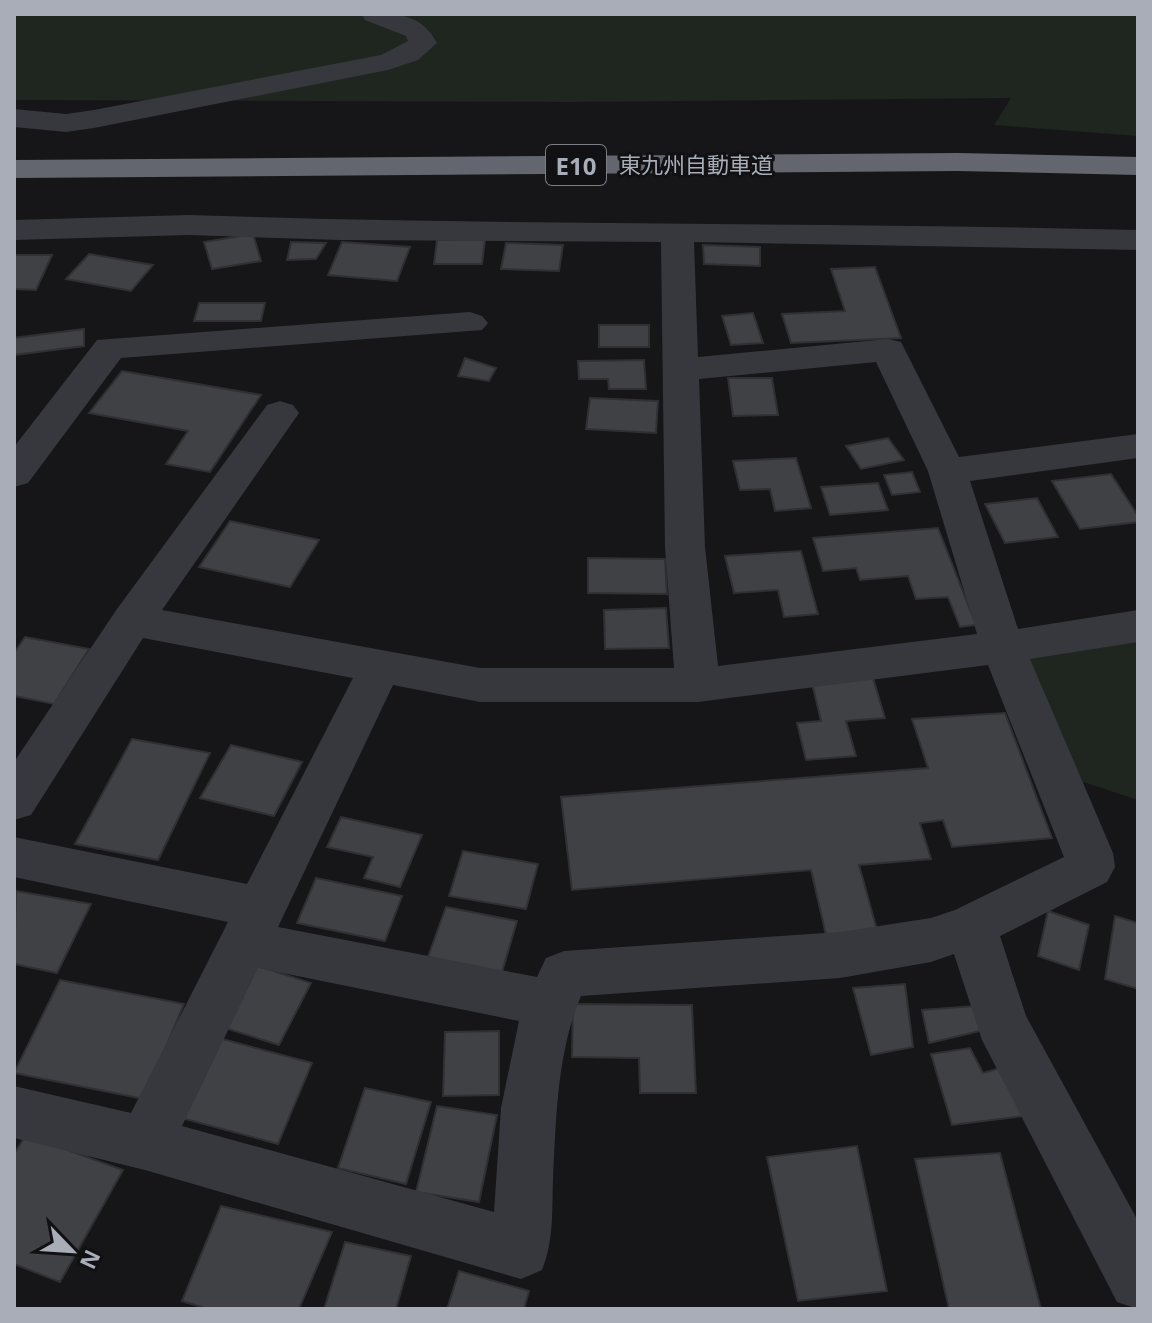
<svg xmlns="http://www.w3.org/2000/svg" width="1152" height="1323" viewBox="0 0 1152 1323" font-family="'Open Sans','Noto Sans JP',sans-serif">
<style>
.green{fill:#1e261f}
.building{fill:#404145;stroke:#303034;stroke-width:2}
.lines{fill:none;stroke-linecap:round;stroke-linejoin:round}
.minor{fill:#37383d;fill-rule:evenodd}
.highway{fill:#63666e;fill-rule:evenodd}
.labels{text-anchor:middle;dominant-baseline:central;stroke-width:6;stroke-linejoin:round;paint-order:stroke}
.far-street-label{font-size:22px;fill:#a8adb8;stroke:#111113}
.shield{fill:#111113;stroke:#7b7e86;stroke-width:2}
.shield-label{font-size:24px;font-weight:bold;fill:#a8adb8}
</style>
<rect width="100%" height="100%" fill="#161618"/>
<path class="green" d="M14,14H1138V136L994,125L1011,98L570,102L14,100Z
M1138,641V800L1080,781L1027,655Z"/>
<path class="building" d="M253,234L261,261L212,269L204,242Z
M437,240H485L482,264H434Z
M291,242L326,243L316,259L287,260Z
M342,242L410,247L397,281L328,275Z
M506,243L563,245L559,271L501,269Z
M703,245L760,247V266L704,264Z
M89,254L153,265L131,291L66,279Z
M14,255H52L36,290L14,289Z
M875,267L901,338L791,343L782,314L845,311L831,269Z
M199,303H265L261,321H194Z
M753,313L763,343L731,345L722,316Z
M599,325H649V347H599Z
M84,329V346L14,355V338Z
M465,358L496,368L489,381L458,376Z
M644,360L646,389H609L608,379H579L578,361Z
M122,371L261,395L210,472L166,464L188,431L89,413Z
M728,378H772L778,415L733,416Z
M590,398L658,401L656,433L586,429Z
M888,438L904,460L861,469L846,446Z
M796,458L811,508L775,511L770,489L740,490L733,461Z
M912,472L920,492L892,495L884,475Z
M1111,474L1138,516V522L1080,529L1052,481Z
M878,483L888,510L830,515L821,487Z
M1037,498L1058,537L1005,543L985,504Z
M230,521L319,540L290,587L199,567Z
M938,528L976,625L960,627L948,597L916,599L908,576L860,580L856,568L823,571L813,538Z
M801,551L818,614L784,617L778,590L734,593L725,556Z
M588,558L665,559L667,594L588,593Z
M666,608L669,648L605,649L604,610Z
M25,637L89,649L54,704L14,696V653Z
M873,678L885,718L846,721L856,756L806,760L797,723L821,721L812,683Z
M1005,713L1052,838L952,847L943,820L920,823L931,859L859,865L877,930L826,935L811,870L572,890L561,797L928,768L912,719Z
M132,739L210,753L158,860L75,844Z
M231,745L302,762L274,816L200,798Z
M341,817L422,835L400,887L364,878L373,857L327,847Z
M463,851L538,864L526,909L449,896Z
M316,878L402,896L385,941L297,923Z
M16,891L91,904L57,973L14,964Z
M446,907L517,921L502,972L428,957Z
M1048,911L1089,925L1079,970L1038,956Z
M1115,916L1138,923V989L1105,979Z
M255,965L311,983L279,1045L222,1027Z
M60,980L184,1004L144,1099L14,1073Z
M905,984L913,1047L871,1055L853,988Z
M573,1004L692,1005L696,1093H640L639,1058L572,1057Z
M975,1006L980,1031L929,1043L922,1010Z
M499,1031V1095L443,1096L445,1032Z
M215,1037L312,1063L278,1144L178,1117Z
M970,1048L983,1073L1004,1067L1023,1116L952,1125L931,1054Z
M365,1088L431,1102L406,1184L338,1168Z
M437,1106L497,1115L479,1202L416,1192Z
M26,1135L123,1170L60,1282L14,1264V1154Z
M857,1146L887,1291L798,1301L767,1157Z
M1000,1153L1041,1309H949L915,1159Z
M221,1206L332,1232L299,1309H208L182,1301Z
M345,1242L411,1256L396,1309H324Z
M459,1271L529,1291L524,1309H447Z"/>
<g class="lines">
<path class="minor" d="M362,14C394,14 420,11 437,43L418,60L388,70L94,128L66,132L14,127V109L66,114L94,110L381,55L408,41L406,36L365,20Z
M189,215C505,226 822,222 1138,230V250L694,242L698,357L888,339L901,342L959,457L1138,434V458L970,481L1018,629L1138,610V642L1030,659L1113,853L1115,867L1107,882L1000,936L1026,1016L1138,1221V1309L1117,1302L982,1040L954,954L931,962L840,978L581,996C557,1052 556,1119 553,1179C552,1210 554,1241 542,1270L521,1279L145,1170L14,1138V1086L131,1113L228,922L14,877V837L247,884L353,678L143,638L31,815L14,820V762L117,609L267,405L280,401L293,405L299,413L162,610L480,668H674L665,547L661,242L340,240L189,235L14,240V220ZM876,362L928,471L977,634L718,666L705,547L699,379ZM988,665L1064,857L955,910L931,918L840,932L564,951L546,958L537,977L278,927L393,685L480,702H698ZM258,968L519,1021L501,1108L494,1212L182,1126Z
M470,312L482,316L488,323L482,330L121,358L28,483L14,487V447L97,340Z"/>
<path class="highway" d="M957,153L1138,157V175L957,171L14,178V160Z"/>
</g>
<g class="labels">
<g class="far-street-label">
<text x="696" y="164">東九州自動車道</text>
</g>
<rect class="shield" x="546" y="145" width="60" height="40" rx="6"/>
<g class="shield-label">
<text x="576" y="165">E10</text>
</g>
</g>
<rect width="1152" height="1323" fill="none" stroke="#a8adb8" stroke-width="32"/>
<g transform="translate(72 1251) rotate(115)" stroke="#111113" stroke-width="6" paint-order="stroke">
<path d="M0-6L14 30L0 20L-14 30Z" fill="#a8adb8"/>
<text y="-12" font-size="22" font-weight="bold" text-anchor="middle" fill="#a8adb8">N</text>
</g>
</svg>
